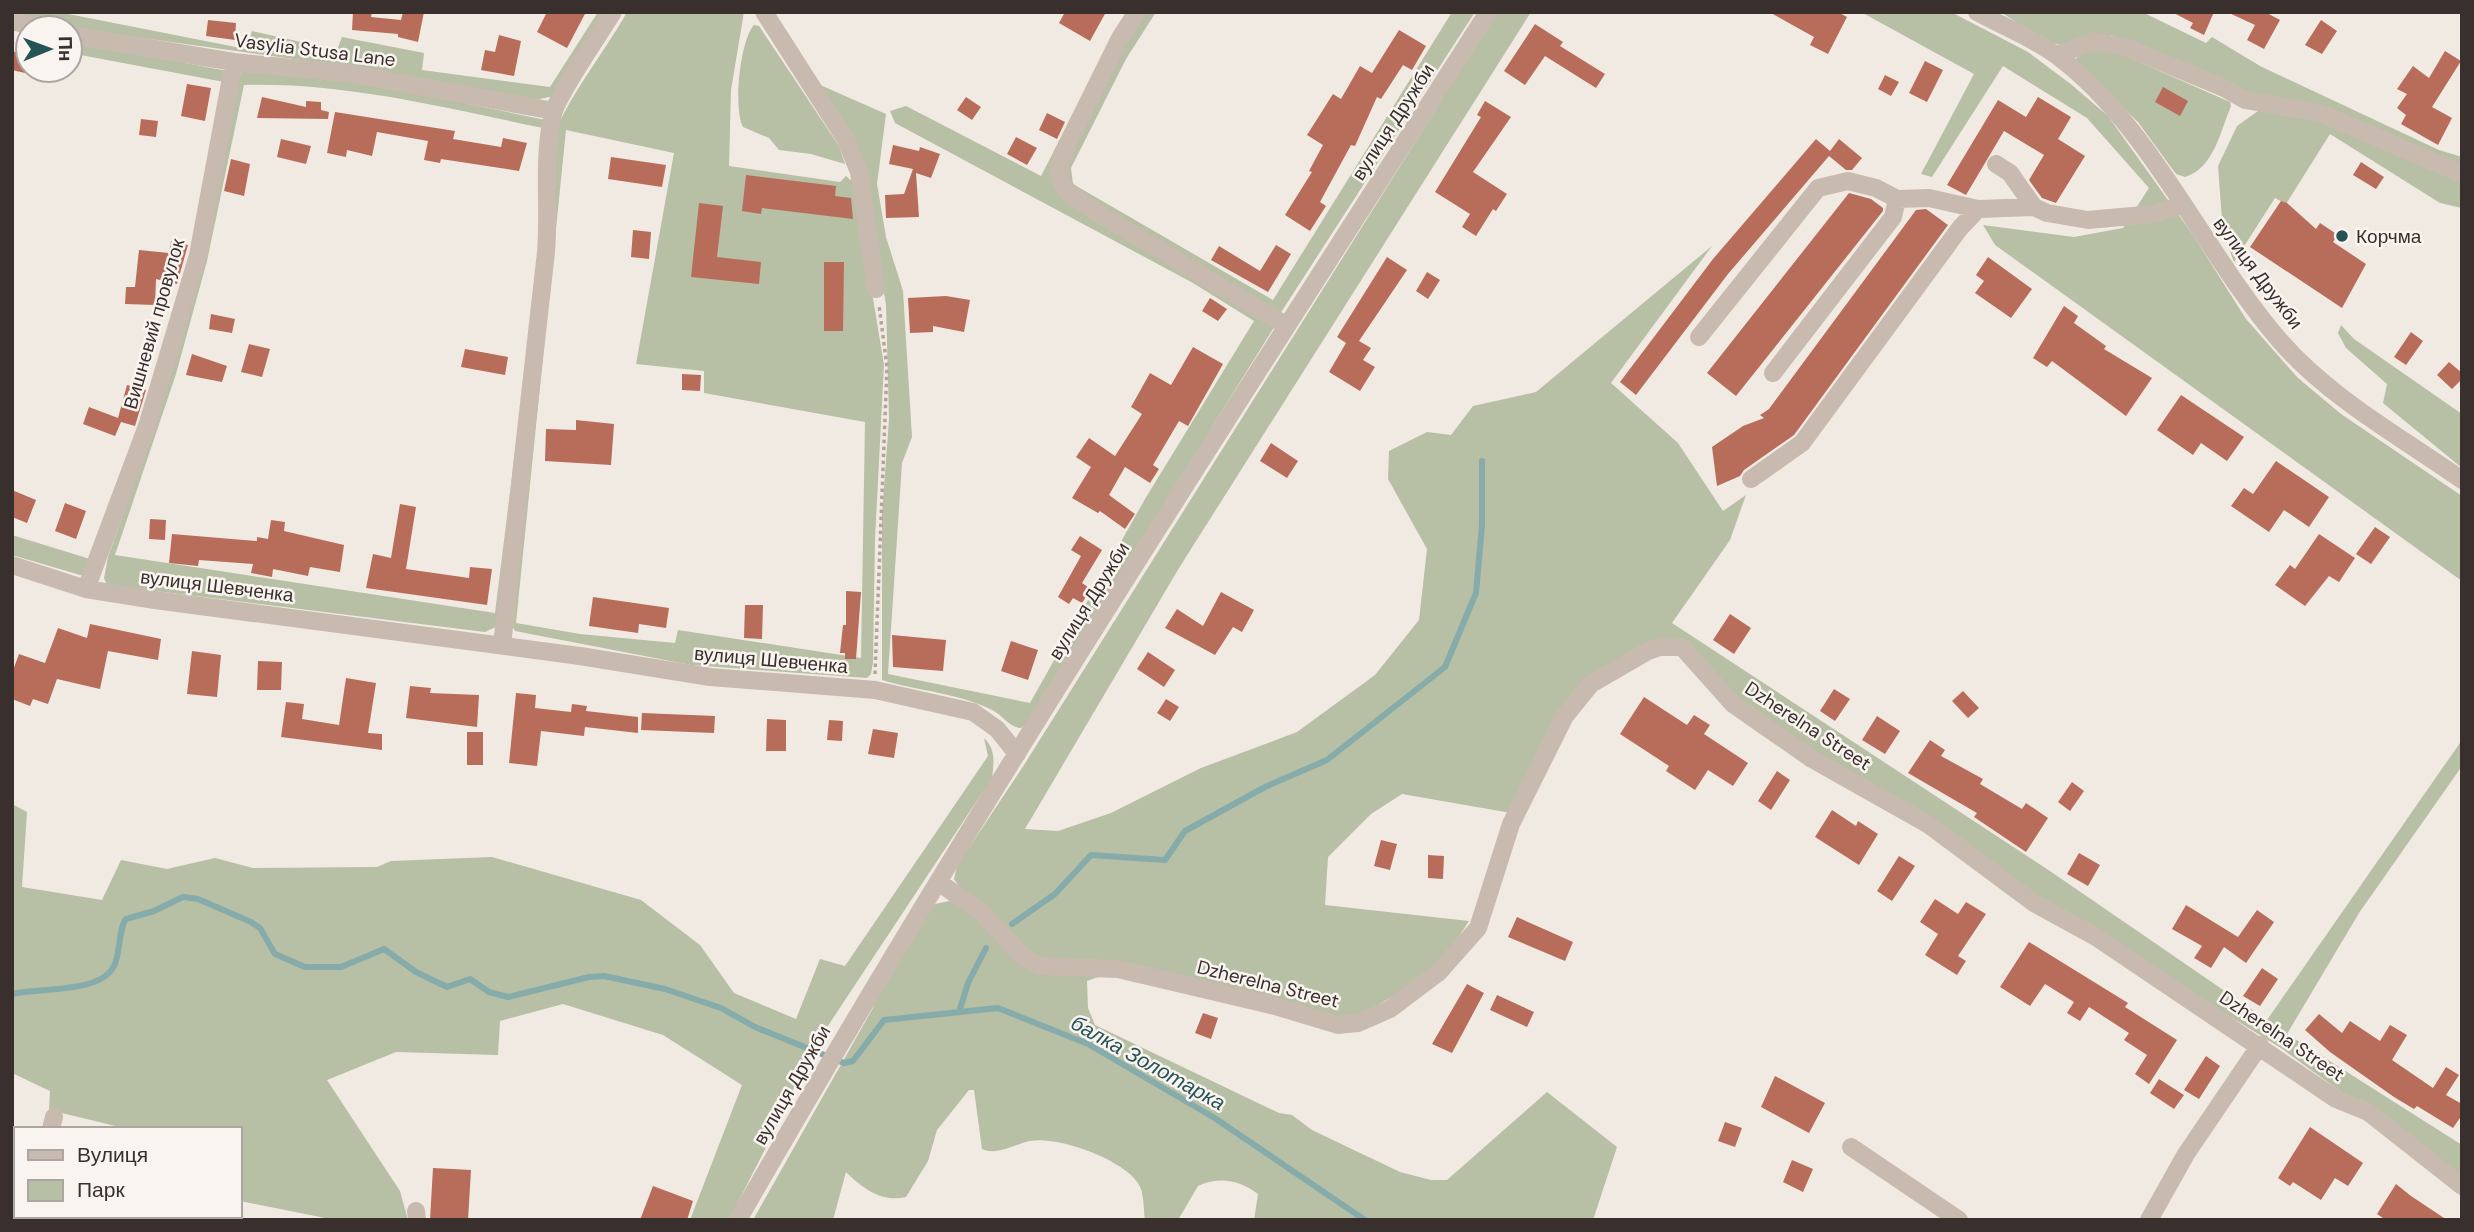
<svg xmlns="http://www.w3.org/2000/svg" width="2474" height="1232" viewBox="0 0 2474 1232" font-family="'DM Sans',sans-serif">
<style>
.green{fill:#b7bfa4;fill-rule:evenodd}
.lines{fill:none;stroke-linecap:round;stroke-linejoin:round}
.stream{stroke:#85abab;stroke-width:6}
.building{fill:#b86d5a}
.path{stroke:#b4a49a;stroke-width:3.5;stroke-dasharray:3.5 3.5;stroke-linecap:butt}
.minor{stroke:#c9bab0;stroke-width:18}
.poi-dot{fill:#265456;stroke:#f9f4ef;stroke-width:2.5}
.labels{text-anchor:middle;dominant-baseline:central;stroke-width:5;stroke-linejoin:round;paint-order:stroke}
.street-label{font-size:19px;fill:#39302d;stroke:#f9f4ef}
.poi-label{font-size:19px;fill:#39302d;stroke:#f9f4ef;text-anchor:start}
.water-label{font-size:21px;font-style:italic;fill:#265456;stroke:#f9f4ef}
</style>
<rect width="100%" height="100%" fill="#f1eae3"/>
<path class="green" d="M15,12H58L246,49L252,31L337,50L342,37L424,53L422,70L550,87L598,12H606L554,96L535,100L387,72L55,26Z
M627,12H744L731,90L729,166L840,182L846,176L854,183L884,365L875,539L873,662L871,674L867,678L691,665L515,631L511,624L553,137C570,94 604,53 627,12ZM566,130L674,153L636,364L704,371V393L865,422L861,658L678,630L675,643L580,634L516,623Z
M1126,12H1133L1052,178L1276,324L1030,721L1021,728C1009,727 1004,717 994,711C960,693 918,691 882,680V515L889,419L886,305L867,192L818,84L886,114L877,184L886,237L903,291L912,437L902,463L888,674L1030,703L1145,499L1254,321L1193,283L895,123L890,111L906,106L1041,176Z
M1145,12H1156L1126,59L1071,168L1073,184L1273,300L1452,12H1475L1280,314L1071,190L1064,171L1112,69Z
M1497,12H1531L1179,568L1025,829L1058,831L1111,813L1201,768L1297,732L1375,675L1419,620L1427,549L1388,479L1389,451L1427,432L1451,435L1473,406L1536,392L1712,246L1611,383L1678,443L1723,511L1746,495L1730,540L1672,623L2047,869L2267,1020L2462,740V766L2359,913L2287,1034L2462,1145V1180L2281,1048L2068,917L1807,750L1737,700L1685,644L1604,671L1511,813L1402,794L1371,814L1328,857L1325,905L1469,921C1437,974 1399,995 1345,1022L1041,959L1018,943L959,887L954,879L957,866L1024,765Z
M1861,12H1951L2028,52L2072,85L2108,116L2193,235L2246,319L2298,378L2341,414L2462,496V581L1995,245L1983,225L2074,237L2123,228L2149,188L2087,118L2003,66L1932,177L1921,174L1974,74Z
M2000,12H2142L2206,43L2212,37L2260,66L2439,150L2462,157V170L2254,95L2111,35C2095,34 2084,41 2069,44C2043,48 2021,23 2000,12Z
M754,25L759,26L839,146L845,164L811,154L779,150L769,138L743,127C733,108 740,40 754,25Z
M70,41L227,71L224,82L70,53Z
M2099,49L2112,50L2230,102L2231,106C2220,132 2214,168 2185,177L2176,174L2138,122L2074,60L2082,53Z
M242,71C344,74 446,100 546,120L543,128C446,108 344,82 244,85L207,261L176,374L115,555L495,613L516,445L498,626L485,632L107,585L104,578L108,557L152,434L236,83Z
M2258,111C2331,111 2394,159 2462,182V208L2440,203L2330,134L2286,204L2275,198L2234,262L2223,233L2218,166L2237,126Z
M2341,325L2354,339L2462,414V468L2383,403L2387,384L2346,348L2338,333Z
M12,535L90,559L87,577L12,555Z
M984,738C996,750 994,762 992,778L808,1056L781,1118L729,1220H690L742,1085L663,1035L563,1004L500,1021L498,1055L396,1052L327,1080L400,1191L408,1220H335L240,1201V1129H128L49,1110L50,1091L12,1073V804L27,812L22,887L102,900L121,860L167,869L215,858L253,868L377,867L391,861L492,857L641,900L700,945L734,993L796,1019L820,959L845,966L988,756Z
M949,901L962,904L1016,955L1107,974L1087,981L1088,1008L1095,1025L1279,1113L1292,1115L1312,1130L1400,1172L1431,1180H1447L1547,1092L1617,1147L1593,1220H1254L1258,1194C1240,1180 1219,1176 1198,1186L1178,1220H1145C1143,1208 1145,1194 1138,1183C1122,1159 1058,1136 1030,1141C1015,1144 997,1156 982,1149L974,1090H969L937,1130L928,1161L906,1197C882,1203 862,1188 846,1172L833,1220H753L873,1008L878,989L935,904Z"/>
<g class="lines">
<path class="stream" d="M1012,924L1055,894L1091,855L1165,860L1185,831L1265,787L1327,760L1445,667L1476,593L1482,525V461
M12,994C39,987 100,994 114,966C121,952 118,930 126,919L154,911L183,897L198,899L251,922L260,928L275,954L305,967H341L384,949L416,972L447,987L470,979L489,992L508,997L589,977L604,976L665,989L721,1008L755,1027L844,1063L853,1061L884,1020L998,1008L1088,1044L1213,1117L1365,1220
M959,1012L968,983L986,948"/>
</g>
<path class="building" d="M353,12H372L371,17L401,20L403,12H424L418,42L398,37V34L352,30Z
M547,12H586L567,48L537,32Z
M1065,12H1106L1090,41L1059,23Z
M1769,12H1838L1847,17L1828,54L1810,45L1814,37Z
M2172,12H2214L2204,35L2190,28L2193,23Z
M2227,12H2265L2280,20L2264,49L2247,40L2255,25Z
M208,20L236,23L235,40L206,36Z
M2321,20L2337,31L2322,54L2305,45Z
M1535,24L1563,42L1560,46L1605,74L1596,88L1545,56L1525,85L1504,71Z
M1399,30L1426,46L1412,70L1403,65L1381,99L1377,97L1355,146L1351,145L1320,202L1326,206L1310,231L1285,215L1312,172L1309,171L1323,145L1307,135L1333,94L1341,99L1360,66L1372,73Z
M499,35L521,41L514,76L481,70L485,50L495,52Z
M12,51L28,55L25,73L12,70Z
M2445,51L2461,61L2432,107L2452,118L2438,145L2401,124L2406,115L2397,108L2407,94L2397,89L2413,66L2429,78Z
M1925,61L1943,70L1927,102L1909,93Z
M1885,75L1899,82L1891,96L1878,89Z
M187,84L211,88L205,121L181,116Z
M2163,87L2188,101L2180,116L2155,102Z
M262,97L306,107V101L321,102V110L329,112L328,119L257,118Z
M966,97L981,107L972,120L957,110Z
M2038,97L2071,117L2058,139L2085,156L2056,203L2042,198L2029,180L2044,155L2004,131L1966,195L1947,185L1998,100L2026,117Z
M1485,101L1511,117L1473,172L1507,194L1496,211L1493,209L1476,236L1462,227L1470,214L1435,192L1481,117L1477,115Z
M335,112L455,131L453,139L501,147L503,138L527,143L519,171L441,159L440,163L424,160L428,141L377,132L372,156L347,150L346,157L327,153Z
M1047,113L1065,122L1057,139L1039,130Z
M141,119L158,121L156,137L139,135Z
M1016,137L1037,148L1027,165L1007,154Z
M281,139L311,146L306,164L277,157Z
M1816,139L1830,151L1839,139L1862,158L1852,170H1846L1829,156L1728,274L1636,395L1620,382L1713,259Z
M893,145L919,151L920,147L940,154L931,178L916,173L919,217L886,218L885,195L904,194L913,169L889,164Z
M611,157L666,165L662,187L608,179Z
M231,159L250,164L244,196L224,191Z
M2361,162L2384,177L2376,189L2353,175Z
M746,175L836,186L835,196L851,198L853,219L762,208L761,214L742,211Z
M1849,193L1871,199L1883,208V211L1736,396L1707,373Z
M2281,201L2287,203L2316,229L2320,223L2338,235L2333,242L2366,264L2342,308L2250,247Z
M699,203L723,206L717,257L761,262L759,284L691,277Z
M1926,209L1948,225L1794,435L1744,470L1740,476L1717,486L1712,447L1743,426L1764,418L1760,415L1769,409L1916,210Z
M633,230L651,232L649,259L631,257Z
M171,241L188,245L177,284L156,279L155,305L125,304L126,287H135L139,250L169,253Z
M1276,245L1291,254L1268,292L1211,260L1219,246L1260,271Z
M1387,257L1407,270L1359,341L1371,348L1363,360L1375,367L1360,391L1329,372L1346,343L1337,337Z
M1988,257L2032,289L2011,318L1975,293L1984,281L1976,275Z
M824,262H844L843,331H824Z
M1427,272L1440,280L1428,299L1416,291Z
M946,296L970,300L964,332L933,326V332L910,333L908,298Z
M1210,298L1227,309L1218,321L1202,311Z
M2064,306L2078,316L2074,323L2106,346L2104,349L2152,378L2126,416L2052,361L2047,367L2033,358Z
M211,314L235,319L232,333L209,329Z
M2411,332L2423,341L2406,365L2394,357Z
M249,344L270,349L262,377L241,372Z
M1193,347L1223,364L1188,426L1179,421L1153,465L1159,469L1150,483L1125,467L1109,495L1135,514L1125,529L1100,511L1098,513L1072,498L1091,467L1076,457L1089,438L1115,456L1142,414L1131,407L1150,373L1171,385Z
M465,349L508,357L505,375L461,367Z
M192,354L227,366L222,382L186,375Z
M2449,362L2462,373V379L2452,389L2437,375Z
M682,374L701,375L700,391L682,390Z
M127,385L146,390L135,426L121,422L115,436L83,424L89,407L118,418Z
M2181,395L2244,437L2227,461L2201,443L2193,455L2157,430Z
M576,420L614,424L611,465L545,461L546,429L576,430Z
M1271,443L1298,461L1287,478L1260,461Z
M2276,461L2329,497L2309,527L2284,510L2269,532L2231,506L2244,488L2253,494Z
M12,490L36,500L27,523L12,517Z
M65,503L86,511L76,539L55,531Z
M400,504L416,507L406,569L469,578L470,567L492,569L487,605L366,588L373,554L391,558Z
M150,519L166,520L165,540L149,539Z
M271,520L285,522L284,531L344,545L340,572L310,567L308,576L273,569L272,577L251,573L253,564L199,560L198,566L169,563L172,534L257,541V537L268,539Z
M2375,527L2390,537L2371,564L2356,554Z
M2319,534L2355,558L2339,582L2329,576L2305,606L2275,585L2290,565L2295,569Z
M1080,536L1102,550L1082,583L1091,589L1082,603L1073,598L1069,604L1058,597L1081,556L1071,550Z
M846,591L861,592L856,659H845V653H840L843,625H846Z
M1221,592L1254,610L1242,632L1233,627L1215,655L1165,628L1177,609L1203,626Z
M593,597L669,608L666,628L639,624L638,633L589,626Z
M745,605H763L762,639L744,638Z
M1730,614L1751,628L1734,654L1713,640Z
M90,624L161,639L158,660L108,651L100,689L57,679L48,704L33,699L30,706L12,699V673L19,654L45,663L58,628L87,638Z
M892,635L946,640L943,671L893,667Z
M1011,641L1038,650L1028,680L1001,671Z
M192,651L221,655L217,697L187,694Z
M1148,652L1175,670L1164,687L1137,669Z
M258,661L282,662L281,690H257Z
M346,678L376,683L368,733L382,734V750L281,737L286,702L304,704L302,719L339,725Z
M410,686L431,688L430,693L479,695L477,727L406,718Z
M1834,689L1850,699L1835,721L1820,711Z
M1963,691L1979,708L1968,718L1952,701Z
M516,693L536,695L535,708L571,712L572,704L587,706L586,711L638,717V733L585,727L584,736L541,731L537,766L509,763Z
M1644,697L1687,725L1694,715L1710,725L1704,734L1748,763L1733,786L1708,770L1695,790L1666,771L1669,766L1620,734Z
M1166,699L1179,707L1170,721L1157,713Z
M642,713L715,716L714,733L641,730Z
M1877,716L1900,731L1885,754L1862,740Z
M767,719L786,720V751H766Z
M829,720L843,721L842,741L827,740Z
M873,729L898,733L894,758L868,754Z
M467,732H483V765H467Z
M1930,740L1945,750L1941,756L1983,779L1980,784L2022,809L2026,803L2048,818L2026,852L1974,817L1977,813L1908,773Z
M1777,771L1790,780L1771,810L1758,801Z
M2072,782L2084,791L2070,811L2058,802Z
M1832,810L1856,826L1858,821L1878,834L1859,865L1815,837Z
M1381,840L1397,844L1390,870L1374,866Z
M2079,853L2100,865L2088,886L2067,874Z
M1428,855L1444,856L1443,879L1428,878Z
M1899,856L1915,866L1892,901L1877,891Z
M1935,899L1958,914L1966,902L1986,914L1958,956L1966,961L1957,975L1925,955L1938,934L1920,922Z
M2186,905L2238,937L2257,910L2274,922L2246,963L2224,947L2211,968L2194,958L2202,946L2172,929Z
M1517,917L1573,942L1565,961L1508,937Z
M2029,942L2128,1003L2125,1007L2177,1040L2149,1084L2135,1074L2147,1055L2124,1040L2129,1033L2089,1007L2080,1021L2067,1013L2074,1002L2045,984L2030,1006L2000,987Z
M2262,968L2278,979L2260,1006L2243,996Z
M1467,984L1484,993L1452,1053L1432,1044Z
M1497,995L1534,1012L1527,1027L1490,1010Z
M1203,1013L1218,1018L1211,1039L1195,1033Z
M2319,1014L2342,1033L2350,1021L2380,1041L2390,1025L2407,1035L2392,1060L2433,1088L2446,1067L2459,1075L2446,1095L2462,1104V1115L2453,1128L2417,1106L2414,1109L2394,1097L2330,1052L2305,1030Z
M2206,1056L2220,1066L2199,1099L2184,1090Z
M1775,1076L1825,1103L1809,1133L1761,1107Z
M2159,1079L2184,1095L2174,1109L2150,1093Z
M1725,1122L1742,1128L1735,1147L1718,1141Z
M2310,1127L2363,1163L2348,1186L2335,1178L2321,1200L2293,1182L2290,1186L2278,1178Z
M1792,1160L1813,1169L1803,1192L1783,1182Z
M433,1168L471,1170L468,1220H430Z
M2396,1184L2411,1196L2447,1220H2386L2377,1214Z
M653,1186L693,1201L687,1220H640Z"/>
<g class="lines">
<path class="path" d="M875,674L887,367L879,305"/>
<path class="minor" d="M764,12L846,140L859,172L876,289
M1137,12L1120,38L1062,155C1054,184 1065,190 1088,207L1287,326
M1977,12C2002,26 2033,38 2056,55C2150,124 2204,254 2281,342C2330,398 2401,437 2462,480
M12,21L41,28
M70,35L234,62L353,74L554,111
M2056,55L2095,41L2128,48L2224,88L2245,100L2320,113L2462,174
M1996,164L2010,173L2034,207
M1699,337L1818,188L1848,181L1876,188L1897,199L1929,198L1978,209L2034,207L2047,213L2088,220L2154,214L2182,204
M1773,373L1893,217L1897,199
M1751,479L1802,443L1960,228L1978,209
M12,565L86,589L155,600L580,656L710,677L875,690L973,712L997,729L1017,754
M86,589L147,426L198,255L234,62
M502,645L546,252C550,206 542,159 553,114C558,93 600,34 613,12
M938,882L979,910L1024,957L1040,966L1118,969L1275,1006L1338,1025L1358,1023L1390,1009L1439,972L1478,928L1511,824L1565,716L1591,684L1648,651L1660,647H1682L1733,704L1812,759L1929,825L2034,903L2096,937L2336,1099L2368,1112L2462,1186
M51,1129L54,1117
M1851,1147L1959,1220
M416,1211L417,1220
M30,1220L31,1216
M738,1220C973,809 1233,411 1488,12
M2149,1220L2186,1154L2260,1045"/>
</g>
<circle class="poi-dot" cx="2342" cy="236" r="7"/>
<g class="labels">
<g class="street-label">
<text transform="translate(315 50) rotate(7)">Vasylia Stusa Lane</text>
<text transform="translate(1393 122) rotate(-57)">вулиця Дружби</text>
<text transform="translate(2258 273) rotate(53)">вулиця Дружби</text>
<text transform="translate(154 324) rotate(-74)">Вишневий провулок</text>
<text transform="translate(217 586) rotate(7)">вулиця Шевченка</text>
<text transform="translate(1089 601) rotate(-58)">вулиця Дружби</text>
<text transform="translate(771 660) rotate(5)">вулиця Шевченка</text>
<text transform="translate(1808 726) rotate(33)">Dzherelna Street</text>
<text transform="translate(1268 984) rotate(14)">Dzherelna Street</text>
<text transform="translate(2282 1036) rotate(34)">Dzherelna Street</text>
<text transform="translate(792 1085) rotate(-60)">вулиця Дружби</text>
</g>
<g class="poi-label">
<text x="2356" y="236">Корчма</text>
</g>
<g class="water-label">
<text transform="translate(1148 1063) rotate(29)">балка Золотарка</text>
</g>
</g>
<rect width="2474" height="1232" fill="none" stroke="#39302d" stroke-width="28"/>
<rect x="14" y="1127" width="228" height="91" fill="#f9f4ef" stroke="#aca6a1" stroke-width="2"/>
<rect x="28" y="1150" width="35" height="10" fill="#c9bab0" stroke="#aca6a1" stroke-width="2"/>
<text x="77" y="1162" font-size="21" fill="#39302d">Вулиця</text>
<rect x="28" y="1180" width="35" height="21" fill="#b7bfa4" stroke="#aca6a1" stroke-width="2"/>
<text x="77" y="1197" font-size="21" fill="#39302d">Парк</text>
<g transform="translate(49 49) rotate(89)"><circle r="33" fill="#f9f4ef" stroke="#aca6a1" stroke-width="2"/>
<path d="M0-5L12 26L0 18L-12 26Z" fill="#265456"/>
<text y="-10" font-size="19" font-weight="bold" text-anchor="middle" fill="#39302d">Пн</text>
</g>
</svg>
